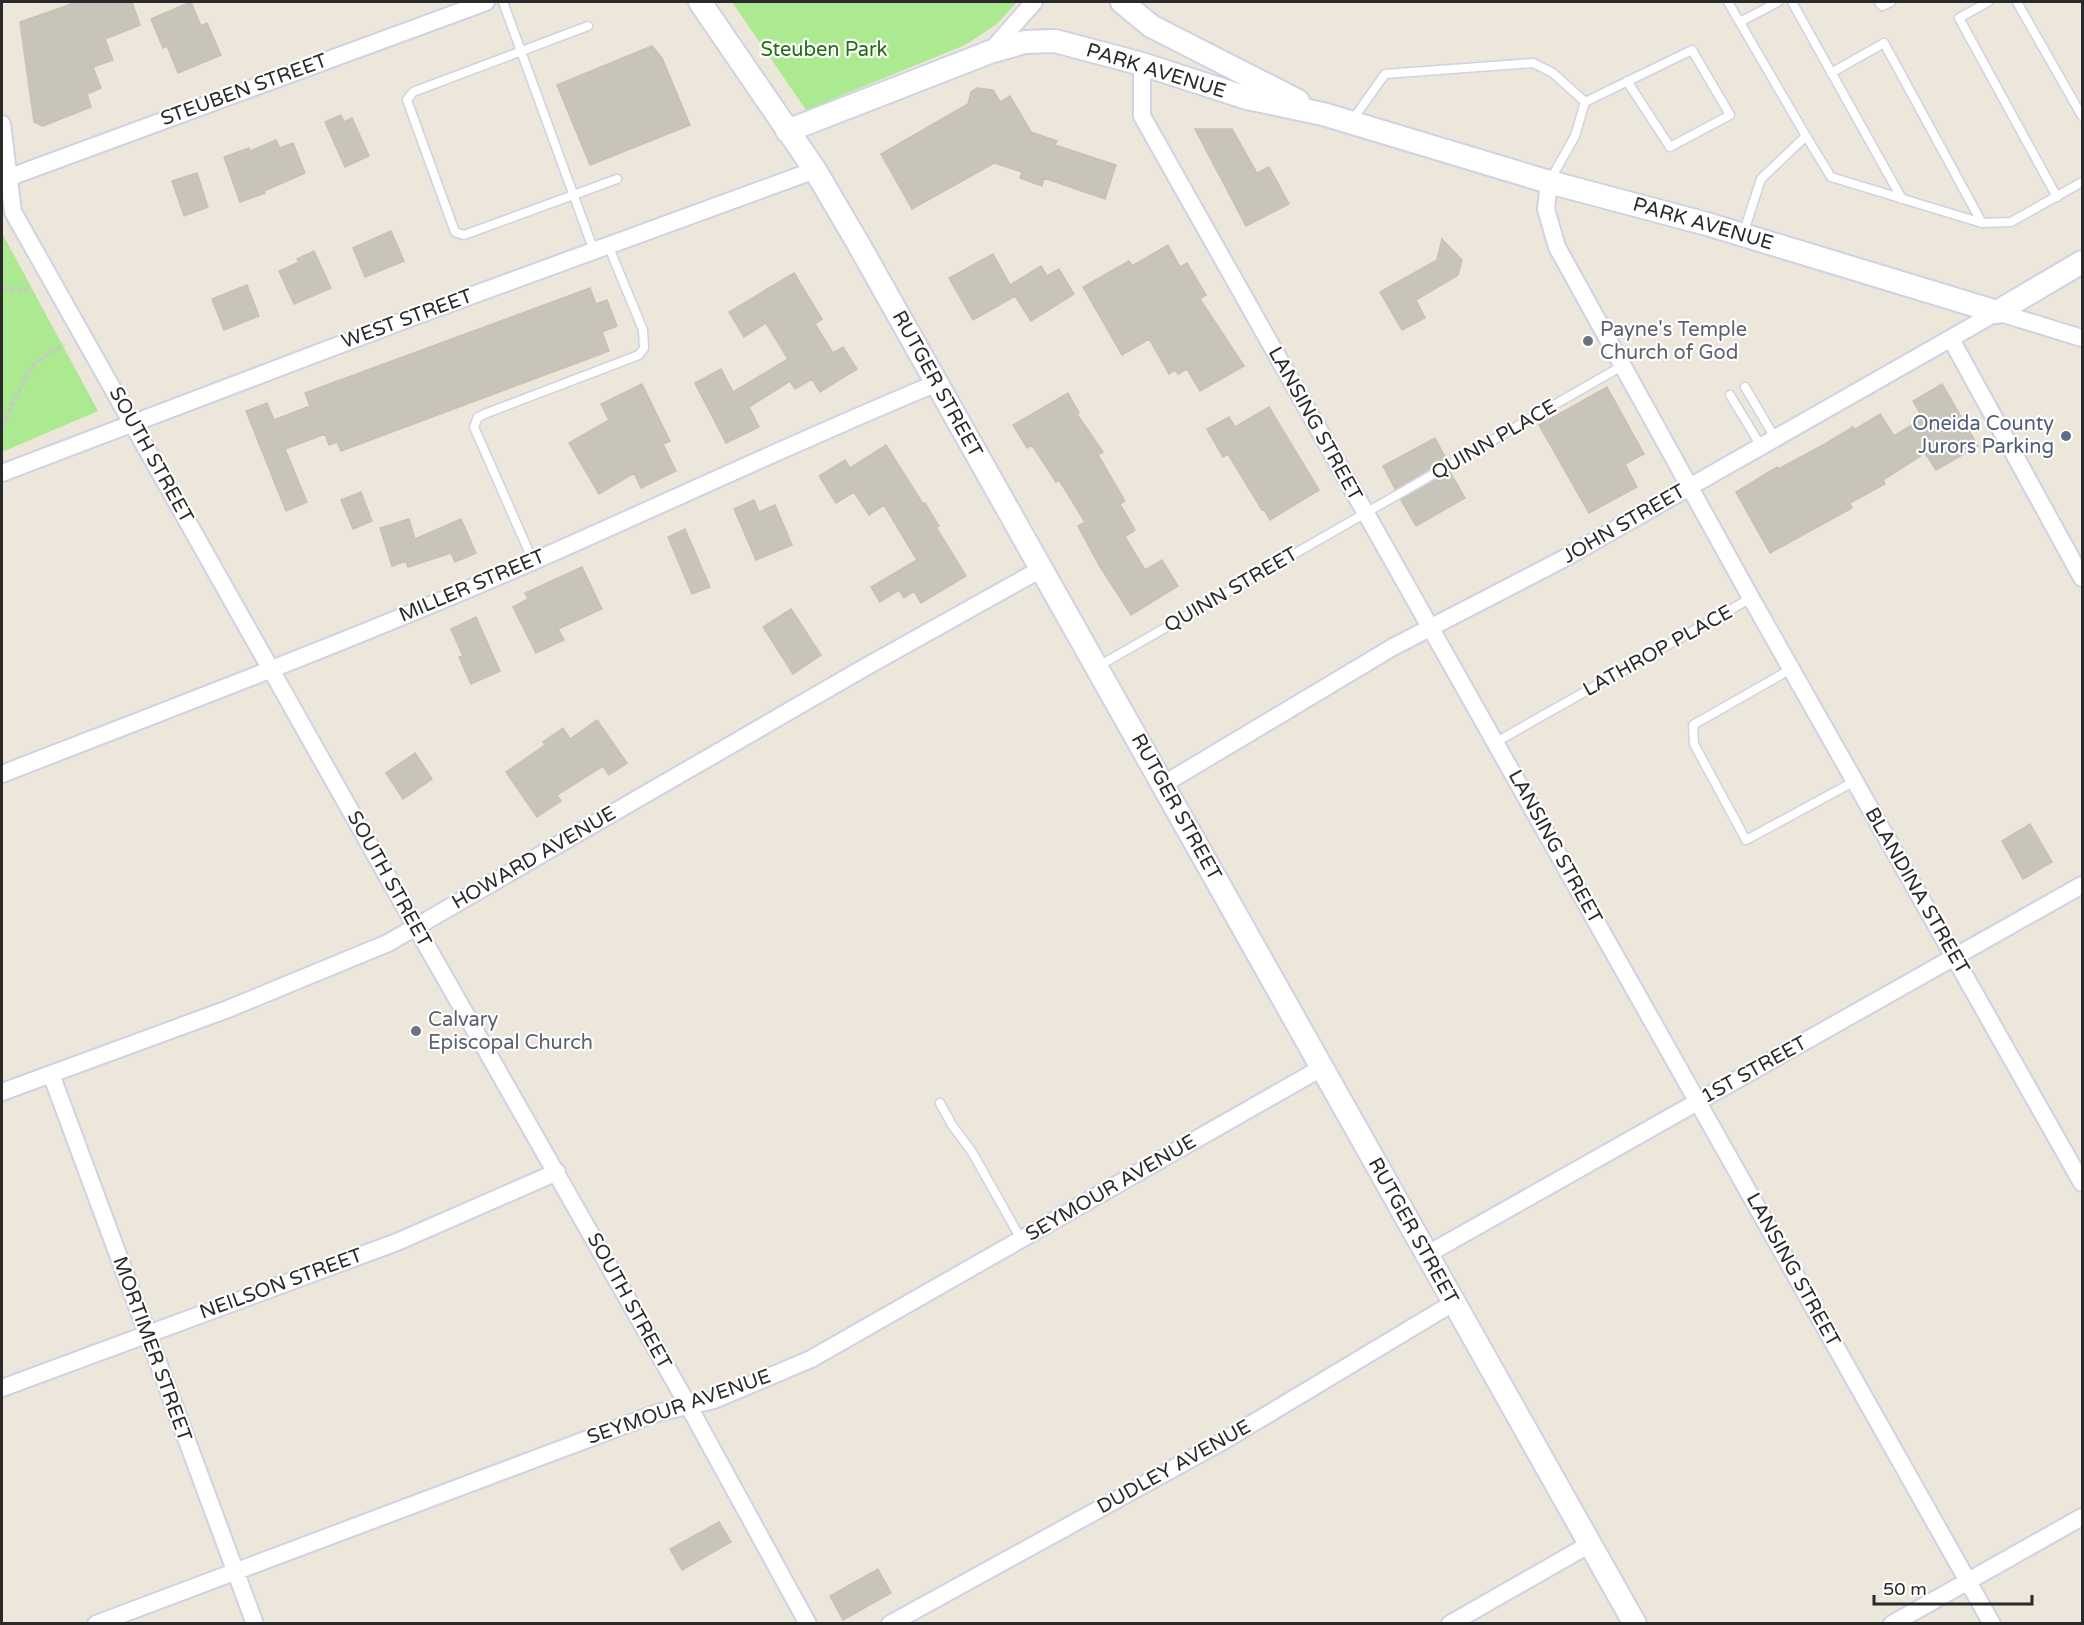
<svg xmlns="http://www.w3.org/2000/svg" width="2084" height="1625" viewBox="0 0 2084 1625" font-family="'Varela Round',sans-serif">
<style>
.green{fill:#abea91}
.building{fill:#c8c4b9;stroke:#c9c2b4;stroke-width:1.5}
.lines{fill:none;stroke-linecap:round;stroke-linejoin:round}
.lane-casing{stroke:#cfd2e4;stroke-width:11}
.street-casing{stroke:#cfd2e4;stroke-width:20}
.secondary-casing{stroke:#cfd2e4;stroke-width:26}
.path{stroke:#c8c8c8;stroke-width:4;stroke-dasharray:4.5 3;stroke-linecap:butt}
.lane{stroke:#fff;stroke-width:8}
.street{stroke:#fff;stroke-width:16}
.secondary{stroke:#fff;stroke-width:22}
.worship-dot{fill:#6b7280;stroke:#fff;stroke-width:2}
.service-dot{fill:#5c6f8a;stroke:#fff;stroke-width:2}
.labels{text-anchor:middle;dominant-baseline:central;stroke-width:4.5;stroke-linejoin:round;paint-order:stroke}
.park-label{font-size:20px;fill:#216e13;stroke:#fff}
.street-label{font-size:20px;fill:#2a2a2a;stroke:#fff}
.worship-label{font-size:20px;fill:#5b616d;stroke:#fff;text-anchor:start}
.service-label{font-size:20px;fill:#4e5e75;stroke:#fff;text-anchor:end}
</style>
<rect width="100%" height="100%" fill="#ede6da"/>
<path class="green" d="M732,2H1017L997,24L965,45L806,110Z
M2,233L98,411L2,452Z"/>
<path class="building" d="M77,2H132L140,25L105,39L113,60L93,67L101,88L87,94L91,107L43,126L34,122L20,22Z
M191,2L201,26L207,23L221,55L178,73L167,46L163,48L151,19Z
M652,46L662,58L690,125L590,165L557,85Z
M977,88L993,90L1000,102L1010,96L1031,132L1057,141L1055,145L1116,165L1105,199L1044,178L1042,186L1020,178L1022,172L994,163L912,209L881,154L968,104L971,92Z
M341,115L344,122L352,118L369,156L345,167L325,122Z
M1195,129H1232L1257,173L1269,167L1289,204L1246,226Z
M276,140L280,148L293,143L305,173L264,191L265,193L240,202L224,157L249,148L250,151Z
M197,173L208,207L184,216L172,181Z
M391,231L404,261L365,277L353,248Z
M1442,239L1462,260L1458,275L1416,300L1425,318L1402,330L1380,292L1437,260Z
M1168,245L1180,267L1187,263L1206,295L1200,299L1244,366L1200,391L1187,369L1178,374L1175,370L1169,374L1149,339L1122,355L1083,287L1129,261L1132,266Z
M314,251L331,288L294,304L279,271L299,262L297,259Z
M993,254L1010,285L1041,266L1047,276L1059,269L1074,294L1031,321L1015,296L973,320L949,278Z
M794,273L822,319L815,324L833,353L843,347L857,369L820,392L812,379L795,389L790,381L749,407L759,427L726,443L695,383L721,369L733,392L788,359L766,323L744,337L729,312Z
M247,285L259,316L224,330L212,299Z
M590,288L596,304L607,300L617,326L602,332L609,351L341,451L337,442L329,445L325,434L285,449L307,502L286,511L246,411L267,403L274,420L310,406L305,393Z
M642,384L670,441L663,444L676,471L641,488L634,473L599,494L569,443L609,420L601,404Z
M1942,384L1978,446L1936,470L1925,453L1883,480L1885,484L1850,503L1852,508L1770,553L1736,492L1777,467L1778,469L1825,444L1853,427L1854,430L1880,414L1894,436L1923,418L1913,401Z
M1607,387L1644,454L1625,464L1637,487L1589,513L1539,425Z
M1068,393L1079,413L1077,414L1103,452L1098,455L1125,501L1120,504L1135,530L1125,537L1145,570L1162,560L1178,586L1131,615L1099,565L1078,526L1085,522L1059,480L1056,482L1032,445L1027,448L1013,425Z
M1269,407L1319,490L1270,520L1264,509L1262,510L1228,454L1223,457L1207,429L1229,417L1235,427Z
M1435,438L1446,459L1395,489L1383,466Z
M886,445L923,504L925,503L939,526L936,527L966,576L921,603L914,591L904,598L899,590L880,602L871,587L917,560L884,505L869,515L854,492L836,503L819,476L845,460L850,468Z
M1450,472L1465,498L1416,526L1401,500Z
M361,492L372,521L353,529L341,500Z
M754,500L759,512L775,505L792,545L756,560L734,509Z
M409,519L415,539L461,519L476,553L455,562L451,553L408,567L406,561L392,566L380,528Z
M685,529L710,587L692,594L668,537Z
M582,567L602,609L558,629L564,640L536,653L513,607L528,599L525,593Z
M791,609L821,655L793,674L763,627Z
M476,617L500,671L471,684L459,657L463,656L451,629Z
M597,720L627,763L609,775L603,766L557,795L561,801L537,817L506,772L545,745L543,742L563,728L570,739Z
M415,753L432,779L403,799L386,773Z
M2030,824L2052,862L2023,879L2002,841Z
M719,1522L731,1542L682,1570L670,1549Z
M878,1569L891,1593L843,1620L830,1596Z"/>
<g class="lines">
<g class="lane-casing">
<path id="lane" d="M503,2L594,251
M1728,2L1806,136L1761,179L1743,234
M1792,2L1902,199
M1879,2L1882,6L1891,2
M1988,2L1959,18L2057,197
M2017,2L2082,116
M1740,22L1778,2
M588,26L413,92L407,100L455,232L464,235L617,179
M1831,73L1884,43L1982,223
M1585,102L1692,50L1730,115L1670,147L1627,81
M1351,122L1385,74L1533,63L1553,73L1585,102L1575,136L1549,182
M1806,136L1831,177L1982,223L2011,222L2082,182
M1745,387L1775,438
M1730,395L1761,446
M533,561L474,427L478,417L487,413L639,355L644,348L643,330L608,245
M1097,667L1622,366
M1791,669L1693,725L1694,744L1746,840L1855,781
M1496,742L1751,598
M940,1103L952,1125L972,1152L1021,1239"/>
</g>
<g class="street-casing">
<path id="street" d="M990,52L1034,2
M1142,64V116L1992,1624
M2,124L13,212L416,927L688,1405L808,1624
M2,180L486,2
M1549,182L1546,209L1557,247L1751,598L2082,1183
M1951,339L2082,578
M2,473L410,318L815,170
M2,774C177,706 354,639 527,564C664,504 799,440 937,383
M1164,784L1393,647L1563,559L1997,312L2082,338
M51,1074L255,1624
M2,1092L228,1009L388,943L862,669L1041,569
M1426,1255L2082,885
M2,1388L397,1242L557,1172
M96,1624L657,1413L714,1400L811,1359L1323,1067
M890,1624L1225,1440L1453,1303
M1450,1624L1590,1544
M1892,1624L2082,1517"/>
</g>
<g class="secondary-casing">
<path id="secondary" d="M700,2L815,170L859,245L1635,1624
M1122,2L1151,26L1298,101
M787,131L990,52L1025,42L1055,41L1142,64L1247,98L1323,114L1549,182L1707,224L1997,312L2082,262"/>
</g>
<path class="path" d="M2,288L32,290
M2,426L31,367L43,357L64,345"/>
<use href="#lane" class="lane"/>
<use href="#street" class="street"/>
<use href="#secondary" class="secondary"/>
</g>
<g class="worship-dot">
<circle cx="1588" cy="341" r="6"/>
<circle cx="416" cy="1031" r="6"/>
</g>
<circle class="service-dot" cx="2066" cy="436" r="6"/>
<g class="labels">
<g class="park-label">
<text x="824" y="50">Steuben Park</text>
</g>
<g class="street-label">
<text transform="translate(1156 71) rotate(17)">PARK AVENUE</text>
<text transform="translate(244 90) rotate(-20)">STEUBEN STREET</text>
<text transform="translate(1703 224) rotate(16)">PARK AVENUE</text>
<text transform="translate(407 319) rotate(-20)">WEST STREET</text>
<text transform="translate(937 384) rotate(61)">RUTGER STREET</text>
<text transform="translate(1315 424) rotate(61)">LANSING STREET</text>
<text transform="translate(1494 440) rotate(-30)">QUINN PLACE</text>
<text transform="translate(151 455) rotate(61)">SOUTH STREET</text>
<text transform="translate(1624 524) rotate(-30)">JOHN STREET</text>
<text transform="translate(472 586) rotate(-23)">MILLER STREET</text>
<text transform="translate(1231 590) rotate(-30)">QUINN STREET</text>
<text transform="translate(1658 651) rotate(-29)">LATHROP PLACE</text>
<text transform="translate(1176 807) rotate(61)">RUTGER STREET</text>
<text transform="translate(1555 847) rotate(61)">LANSING STREET</text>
<text transform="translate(534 858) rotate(-30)">HOWARD AVENUE</text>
<text transform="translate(389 879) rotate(61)">SOUTH STREET</text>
<text transform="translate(1917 891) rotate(60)">BLANDINA STREET</text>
<text transform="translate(1754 1070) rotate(-29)">1ST STREET</text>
<text transform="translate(1111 1188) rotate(-30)">SEYMOUR AVENUE</text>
<text transform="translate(1413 1231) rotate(61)">RUTGER STREET</text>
<text transform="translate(1793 1270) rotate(61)">LANSING STREET</text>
<text transform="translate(281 1284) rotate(-20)">NEILSON STREET</text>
<text transform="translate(629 1301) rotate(61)">SOUTH STREET</text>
<text transform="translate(152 1349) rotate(70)">MORTIMER STREET</text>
<text transform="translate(679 1407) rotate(-19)">SEYMOUR AVENUE</text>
<text transform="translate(1174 1467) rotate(-29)">DUDLEY AVENUE</text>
</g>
<g class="worship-label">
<text x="1600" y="330">Payne's Temple<tspan x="1600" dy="23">Church of God</tspan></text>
<text x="428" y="1020">Calvary<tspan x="428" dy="23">Episcopal Church</tspan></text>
</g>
<g class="service-label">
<text x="2054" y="424">Oneida County<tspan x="2054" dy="23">Jurors Parking</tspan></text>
</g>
</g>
<rect width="2084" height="1625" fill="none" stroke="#2a2a2a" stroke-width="6"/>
<path d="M1874 1595v9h158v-9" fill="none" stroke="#2a2a2a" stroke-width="3"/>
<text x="1883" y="1595" font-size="18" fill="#2a2a2a" stroke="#ffffff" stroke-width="4.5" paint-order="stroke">50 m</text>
</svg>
